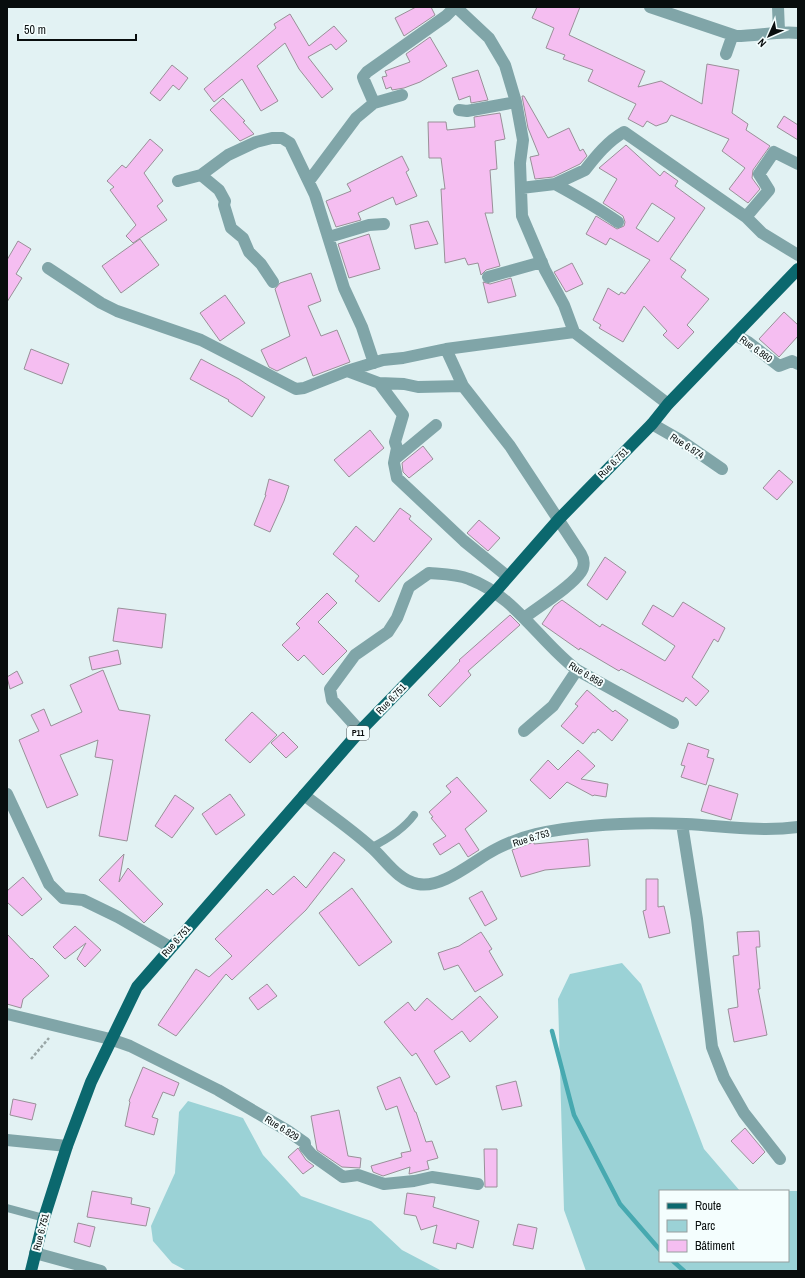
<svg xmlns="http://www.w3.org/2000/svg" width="805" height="1278" viewBox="0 0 805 1278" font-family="'Archivo Narrow',sans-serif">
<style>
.green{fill:#9bd2d6;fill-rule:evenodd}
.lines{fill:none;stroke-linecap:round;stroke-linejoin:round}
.stream{stroke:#47a9b0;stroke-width:4.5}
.building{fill:#f5bef1;stroke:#999098;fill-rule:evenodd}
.path{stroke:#99a6a6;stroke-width:2.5;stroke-dasharray:3 2;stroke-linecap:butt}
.lane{stroke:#80a5a8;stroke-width:8}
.street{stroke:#80a5a8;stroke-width:12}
.primary{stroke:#0b686e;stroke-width:12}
.labels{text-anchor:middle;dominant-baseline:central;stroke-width:4;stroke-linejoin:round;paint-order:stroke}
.shield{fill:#f4fefe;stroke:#4f5555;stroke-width:1}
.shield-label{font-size:9px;font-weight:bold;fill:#080d0d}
.street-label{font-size:10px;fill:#080d0d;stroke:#f4fefe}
</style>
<rect width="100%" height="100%" fill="#e2f2f3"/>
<path class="green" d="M622,963L641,984L704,1149L740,1191H798V1271H586L564,1210L558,999L570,974ZM660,1191H788V1261H660Z
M188,1101L243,1118L263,1155L301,1196L371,1221L402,1250L442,1271H187L172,1263L153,1241L151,1226L175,1173L179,1112Z"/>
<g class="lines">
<path class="stream" d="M552,1031L574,1115L620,1204L660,1250
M673,1261L684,1271"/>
</g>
<path class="building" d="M416,7H431L435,15L404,36L395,18Z
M537,7H580L569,35L645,71L638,87L661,81L702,104L707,64L739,70L732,113L748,124L746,130L770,146L753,170L752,178L760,189L748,203L729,189L745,168L722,151L729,139L671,115L667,122L656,126L647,121L643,127L628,119L636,104L588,81L593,70L563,59L565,55L546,48L554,28L532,18Z
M290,14L309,46L334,26L347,41L336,50L331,44L308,57L333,89L322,98L299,69L285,43L257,66L278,101L261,111L242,79L214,102L204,89L276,28L274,24Z
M430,37L447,66L420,82L404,88L392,90L391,87L386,89L382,77L387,76L385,71L410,62L406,54Z
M172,65L188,78L179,90L173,85L160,101L150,93Z
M478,70L488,100L471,103L470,96L459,100L452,78Z
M522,96H524L548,138L569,128L580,151L583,149L587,156L580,164L553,177L535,179L530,157L539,155L528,128Z
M223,98L245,121L243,122L254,134L240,141L210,110Z
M500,113L505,139L495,141L497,169L490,170L493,213H485L500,266L486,270L481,275L478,263L468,265L465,258L445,263L441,189H445L441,158H429L428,122H446L447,130L475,127L474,117Z
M784,116L798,125V140L777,127Z
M150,139L163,150L144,173L163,201L157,206L167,220L133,243L126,236L136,225L110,190L114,187L107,181L122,165L126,168Z
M626,145L660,176L664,171L678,181L675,186L705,208L670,259L686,270L681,277L709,299L687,325L694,332L678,349L663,335L667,331L644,306L623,342L599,328L601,325L593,320L608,288L619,295L621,292L625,294L650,260L610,238L606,245L586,234L596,216L617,229L624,226L625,222L623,216L603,203L617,179L599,168ZM652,203L675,218L658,242L636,228Z
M402,156L409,170L406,172L417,196L396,205L393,197L358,213L361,220L336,227L326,201L351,191L347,184Z
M428,221L438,244L415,249L410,225Z
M369,234L380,269L349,278L338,244Z
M140,239L159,265L121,293L102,266Z
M18,241L31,249L16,274L22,278L7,302V260Z
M572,263L583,284L566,292L554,272Z
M311,273L321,301L308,306L321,336L337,330L350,362L313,376L306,357L277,371L269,367L261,350L290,336L275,289L280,283Z
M511,278L516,296L488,303L483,282L490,284Z
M225,295L245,323L220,341L200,313Z
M784,312L798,325V336L779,357L759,339Z
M31,349L69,364L62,384L24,369Z
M201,359L239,379L265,397L252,417L228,401L229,400L190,379Z
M370,430L384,448L349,477L334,460Z
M423,446L433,459L409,478L403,472L402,463Z
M779,470L793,482L777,500L763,488Z
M269,479L289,486L284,501L270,532L254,525L266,495H265Z
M400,508L411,516L409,519L432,539L379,602L355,581L359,576L333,554L356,526L374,542Z
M479,520L500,538L488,551L467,533Z
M605,557L626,572L607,600L587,585Z
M327,593L337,603L318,622L347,651L323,675L304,655L298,661L282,645L300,628L296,624Z
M562,600L600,627L602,624L665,661L675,646L642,624L653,605L673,617L683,602L725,628L718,642L714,639L692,677L709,691L696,706L686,697L683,702L621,669L619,671L580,648L579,650L542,624L554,606Z
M118,608L166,614L162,648L113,641Z
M510,615L520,625L468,671L471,675L440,707L428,695L460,661L459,660Z
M118,650L121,664L92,670L89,657Z
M103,670L119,710L150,715L127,841L99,836L113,760L95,757L98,740L60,755L78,795L47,808L19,740L39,731L31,715L44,709L51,726L82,712L70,685Z
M17,671L23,683L10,689L7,677Z
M587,690L613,712L615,710L628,720L612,741L598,729L595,733L593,732L583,744L561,726L578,706L575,704Z
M252,712L277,735L250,763L225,740Z
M283,732L298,747L286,758L271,743Z
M688,743L709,750L707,757L714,759L706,785L681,777L685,766L681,765Z
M578,750L595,766L581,779L608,784L606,797L594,795L593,796L567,782L550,799L530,780L548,760L558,770Z
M457,777L487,811L465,829L479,850L468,857L459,843L440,855L433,844L446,836L431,818L433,817L429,812L451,792L446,786Z
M709,785L738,794L731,820L701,811Z
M230,794L245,815L216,835L202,814Z
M175,795L194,808L172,838L155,826Z
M588,839L590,866L545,870L521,877L512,850L534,842V844Z
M334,852L345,860L306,910L232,980L226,974L176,1036L158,1025L196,969L209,977L232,956L215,939L267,889L273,895L294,876L306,888Z
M124,854L119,882L128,868L163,904L144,923L99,880Z
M23,877L42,899L22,916L7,902V891Z
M646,879H658V907L664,906L670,933L649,938L643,911L646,910Z
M352,888L392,942L359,966L319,913Z
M482,891L497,919L485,926L469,898Z
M75,926L101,950L85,967L77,959L86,943L65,959L53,947Z
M759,931L760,947H756L760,989H758L767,1035L734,1042L728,1009L738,1007L733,956L739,955L737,932Z
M481,932L492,949L489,951L503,975L475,992L458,965L444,970L438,953L459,946Z
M7,934L31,959L32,958L40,966L49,976L23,999L21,1008L7,1004Z
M267,984L277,996L258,1010L249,998Z
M480,996L498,1017L470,1042L462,1031L434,1051L450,1077L436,1085L416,1053L412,1056L384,1022L408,1002L415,1011L427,998L452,1020Z
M143,1067L179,1083L174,1096L163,1092L152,1117L158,1119L154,1135L125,1126L130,1102L129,1101Z
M400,1077L415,1112H416L426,1142L432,1141L438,1158L427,1161L429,1169L409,1174L410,1167L383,1176L373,1172L371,1166L402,1157L401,1153L411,1151L397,1106L386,1110L377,1087Z
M516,1081L522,1106L502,1110L496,1086Z
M13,1099L36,1104L32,1120L10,1115Z
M339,1110L348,1156L361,1158L360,1168L342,1167L317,1150L311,1116Z
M745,1128L765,1152L753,1164L731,1141Z
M298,1148L306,1160L314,1166L303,1174L288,1157Z
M484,1149H497V1187H485Z
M92,1191L132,1198L131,1204L150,1208L146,1226L87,1217Z
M407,1193L435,1197L433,1207L479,1221L473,1248L457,1243L456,1249L433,1243L437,1225L421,1230L416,1216L404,1214Z
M78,1223L95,1227L90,1247L74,1242Z
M518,1224L537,1228L533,1249L513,1245Z"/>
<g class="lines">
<path class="path" d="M31,1059L49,1038"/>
<path class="lane" d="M372,847C388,839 403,830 414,815
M7,1208L44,1218"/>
<path class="street" d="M456,7L489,38L505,65L516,102L523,140L520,163L522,216L545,270L564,305L574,332
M650,7L736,36C758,36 776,31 798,33
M778,7L779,31
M726,54L732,37L736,36
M374,103L402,95
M459,110L467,111L516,102
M201,175L219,190L225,201L224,205L231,228L243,238L249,252L261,264L273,282
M178,181L201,175L228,155L256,142L272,138H282L290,143L315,195L344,288L362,327L374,363
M309,181L356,118L374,103L364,80L363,77L367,72L446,16L455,7
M555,184C577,196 598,208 618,222
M521,188L555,184L585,170C596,156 608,141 624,132L746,217L762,233L798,255
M746,217L769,190L759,174L774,152L798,164
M329,237L369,225L384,224
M48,268L101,303L117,311L201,340L296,389L304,388L347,371L379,383L404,384L418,387L463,386
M488,277L542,262
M735,335L748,342L779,366L792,361L798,364
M446,349L463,386L510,446L581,554C584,559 585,566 581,572C571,587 539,606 524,618
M347,371L383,360L403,358L446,349L574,332L668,404
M379,383L403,415L395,442L397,448L394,463L397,478L464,541L507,576
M652,424L680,440L722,469
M395,459L436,425
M360,731L332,700L330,689L355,655L388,632L397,618L409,587L429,573C442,574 457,574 469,579C515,596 539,641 577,670L673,723
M524,731L553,706L577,670
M7,794L49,884L63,898L83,900L118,917L170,947
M304,795C326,812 350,828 371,847C385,859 398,881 418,884C443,889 474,860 496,849C508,843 523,837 536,834C584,824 637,822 686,824C724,826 760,832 798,827
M682,824L697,919L712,1047L724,1078L744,1113L780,1159
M7,1014L110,1039L130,1046L218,1090L288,1131L305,1143V1147L312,1155L343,1177L358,1175L384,1184L414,1181L432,1177L478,1184
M7,1140L67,1146
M35,1253L101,1271"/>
<path class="primary" d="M31,1271L44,1218L67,1146L91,1082L137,987L360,731L495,592L559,519L652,424L668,404L798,269"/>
</g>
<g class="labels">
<rect class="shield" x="347" y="726" width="22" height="14" rx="3"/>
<g class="shield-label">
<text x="358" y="733">P11</text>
</g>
<g class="street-label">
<text transform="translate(756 349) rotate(36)">Rue 6.860</text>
<text transform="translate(687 446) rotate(33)">Rue 6.874</text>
<text transform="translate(613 463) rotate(-45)">Rue 6.751</text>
<text transform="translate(586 674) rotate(31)">Rue 6.858</text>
<text transform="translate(391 699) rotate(-46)">Rue 6.751</text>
<text transform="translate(531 838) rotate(-17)">Rue 6.753</text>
<text transform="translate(176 941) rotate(-49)">Rue 6.751</text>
<text transform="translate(282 1128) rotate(32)">Rue 6.829</text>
<text transform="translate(41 1232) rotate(-76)">Rue 6.751</text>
</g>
</g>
<rect width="805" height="1278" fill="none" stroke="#080d0d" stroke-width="16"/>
<rect x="659" y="1190" width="130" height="72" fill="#f4fefe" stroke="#969e9e"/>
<rect x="667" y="1203" width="20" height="6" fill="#0b686e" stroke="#969e9e"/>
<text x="695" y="1210" font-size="12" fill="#080d0d">Route</text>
<rect x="667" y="1220" width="20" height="12" fill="#9bd2d6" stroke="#969e9e"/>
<text x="695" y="1230" font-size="12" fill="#080d0d">Parc</text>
<rect x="667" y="1240" width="20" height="12" fill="#f5bef1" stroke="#969e9e"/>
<text x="695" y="1250" font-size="12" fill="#080d0d">Bâtiment</text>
<g transform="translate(769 36) rotate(225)" stroke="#f4fefe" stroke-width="3" paint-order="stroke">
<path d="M0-3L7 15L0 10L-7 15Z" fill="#080d0d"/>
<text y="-6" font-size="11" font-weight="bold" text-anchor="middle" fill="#080d0d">N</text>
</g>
<path d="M18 34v6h118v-6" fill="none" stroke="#080d0d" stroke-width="2"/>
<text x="24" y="34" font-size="12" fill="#080d0d" stroke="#f4fefe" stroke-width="3" paint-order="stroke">50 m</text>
</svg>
